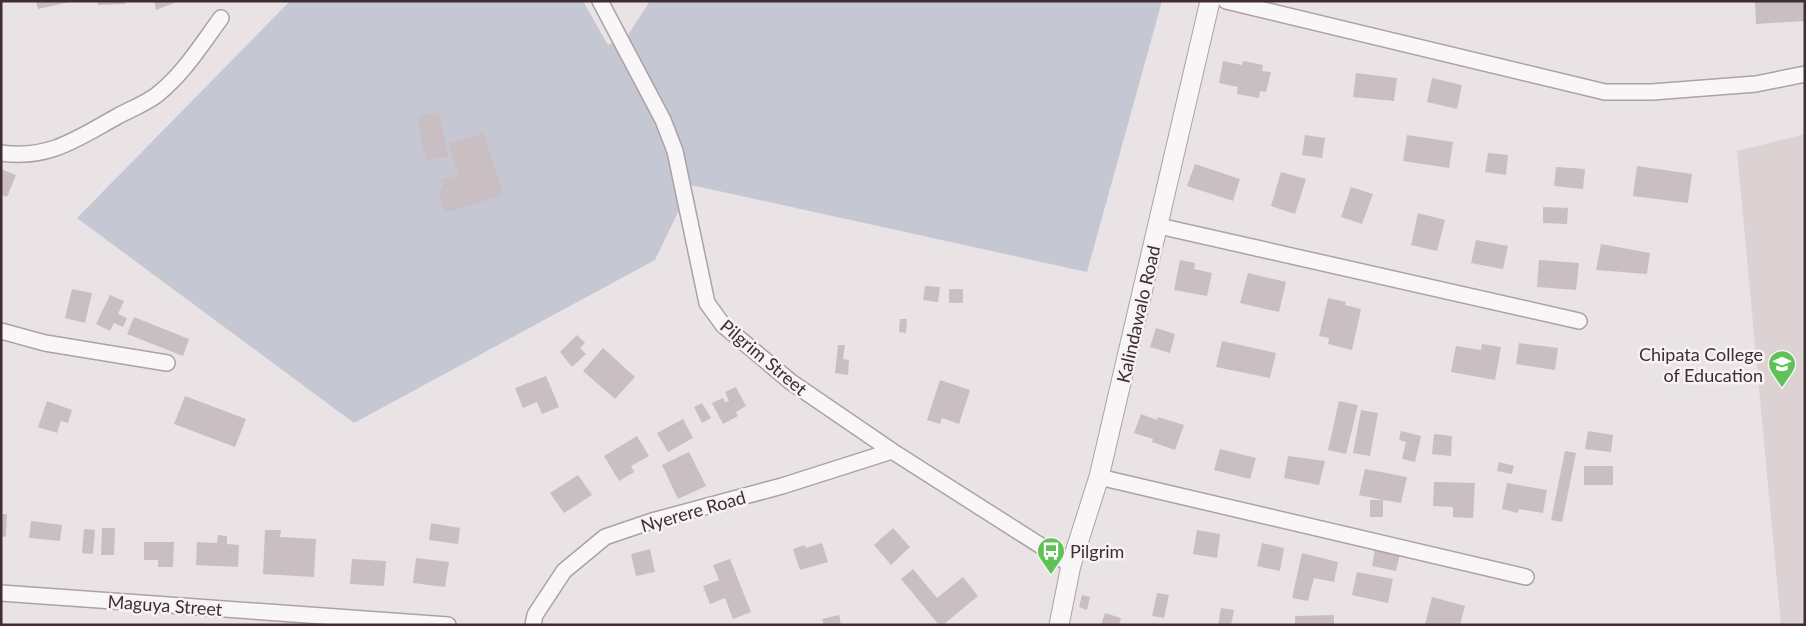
<svg xmlns="http://www.w3.org/2000/svg" width="1806" height="626" viewBox="0 0 1806 626" font-family="Lato,sans-serif">
<style>
.built{fill:#dcd2d4}
.green{fill:#c5c8d3}
.building{fill:#c9bec1}
.lines{fill:none;stroke-linecap:round;stroke-linejoin:round}
.minor-casing{stroke:#ada1a5;stroke-width:18}
.tertiary-casing{stroke:#ada1a5;stroke-width:21}
.minor{stroke:#f8f6f6;stroke-width:15}
.tertiary{stroke:#f8f6f6;stroke-width:19}
.labels{text-anchor:middle;dominant-baseline:central;stroke-width:5;stroke-linejoin:round;paint-order:stroke}
.street-label{font-size:18px;fill:#402d33;stroke:#f7f3f4}
.poi-label{font-size:18px;fill:#402d33;stroke:#f7f3f4;text-anchor:end}
</style>
<rect width="100%" height="100%" fill="#eae3e5"/>
<path class="built" d="M1805,134V625H1781L1737,151Z"/>
<path class="green" d="M290,1H583L608,45L628,35L650,1H1162L1087,272L691,185L655,260L354,423L77,218Z"/>
<path class="building" d="M36,1H70V2L38,9Z
M98,1H125V4L98,5Z
M154,1H179L156,10Z
M1755,1H1805V21L1756,24Z
M1223,61L1242,65L1243,61L1263,65L1262,71L1271,72L1266,92L1260,91L1259,98L1237,94L1238,87L1219,83Z
M1356,73L1397,78L1394,101L1353,97Z
M1432,78L1462,85L1457,109L1427,102Z
M439,112L448,156L426,161L417,117Z
M484,133L503,195L445,213L438,191L444,189L441,180L458,175L448,144Z
M1305,135L1325,138L1322,158L1302,155Z
M1407,135L1453,142L1449,168L1403,161Z
M1488,153L1508,155L1506,175L1485,172Z
M1195,164L1240,179L1233,201L1187,186Z
M1637,166L1692,174L1688,203L1633,196Z
M1556,167L1585,169L1583,189L1554,186Z
M1,169L16,175L7,197L1,195Z
M1281,172L1306,179L1295,214L1271,206Z
M1351,187L1373,194L1362,224L1341,217Z
M1543,207L1568,208L1567,224L1543,223Z
M1418,213L1445,220L1437,251L1411,245Z
M1476,240L1508,246L1503,269L1471,263Z
M1601,244L1650,253L1647,274L1596,270Z
M1180,260L1195,263L1194,269L1212,273L1207,296L1174,290Z
M1539,260L1579,263L1576,290L1537,287Z
M1248,273L1286,282L1279,312L1240,303Z
M925,286L940,287L938,302L923,300Z
M72,289L92,293L85,323L65,318Z
M949,289H963V303H949Z
M110,295L124,301L118,314L127,318L123,327L114,323L110,331L96,324Z
M1328,298L1346,302L1345,305L1361,309L1352,350L1328,344L1329,338L1319,336Z
M134,317L189,339L183,356L127,334Z
M900,319H907L906,333L899,332Z
M1156,328L1175,334L1170,353L1150,347Z
M577,335L585,343L580,348L586,354L572,367L560,352Z
M1222,341L1276,353L1270,378L1216,367Z
M1519,343L1558,348L1555,370L1516,364Z
M1482,344L1501,347L1495,380L1451,372L1456,346L1481,350Z
M838,345H845L843,359L849,360L848,375L835,373Z
M603,348L635,377L615,399L583,371Z
M546,376L559,407L542,414L537,402L523,408L515,388Z
M940,380L970,390L959,424L942,418L940,424L927,420Z
M736,387L746,406L736,412L738,416L723,424L712,403L723,398L725,402L729,401L725,392Z
M185,396L246,419L235,447L174,424Z
M47,401L72,410L68,423L61,421L57,433L38,427Z
M1339,401L1358,405L1346,454L1328,450Z
M702,403L711,418L702,423L694,407Z
M1361,410L1378,413L1370,456L1353,453Z
M1141,414L1157,420L1158,417L1184,425L1175,450L1152,442L1153,439L1134,433Z
M683,419L693,438L668,452L657,433Z
M1401,431L1421,436L1415,462L1402,459L1406,442L1399,440Z
M1588,431L1613,435L1611,452L1585,449Z
M1434,434L1452,436L1451,456L1432,454Z
M637,436L649,456L631,466L634,472L619,481L604,456Z
M1220,449L1256,458L1250,479L1214,470Z
M1565,451L1576,453L1562,522L1551,520Z
M689,452L706,486L678,499L662,465Z
M1288,456L1325,461L1319,485L1284,478Z
M1499,462L1514,466L1512,474L1497,471Z
M1584,466H1613V485H1584Z
M1365,469L1407,477L1401,503L1383,500V517H1370V500H1383L1359,495Z
M578,475L592,495L564,513L550,493Z
M1434,482L1475,483L1473,518L1453,517V507L1433,506Z
M1507,483L1547,490L1543,513L1519,509L1518,513L1502,509Z
M1,514H7L6,537L1,536Z
M31,521L62,525L60,541L29,538Z
M431,523L460,528L458,544L429,540Z
M102,528H115L114,555H101Z
M893,528L910,547L891,565L874,545Z
M84,529L95,530L93,554L82,553Z
M265,530H281L280,537L316,539L314,577L263,574Z
M1197,530L1220,534L1217,558L1193,554Z
M218,535L227,536V544L239,545L238,567L196,565L197,542L217,543Z
M144,542H174L173,567H158V560H144Z
M822,543L828,562L800,570L793,549L805,545L806,548Z
M1262,543L1284,548L1280,571L1257,566Z
M650,549L655,572L636,576L631,554Z
M1375,549L1400,554L1396,571L1372,566Z
M1302,553L1338,562L1334,582L1314,578L1308,601L1292,598Z
M416,558L449,562L445,587L413,583Z
M352,559L386,561L384,586L350,584Z
M730,559L751,612L733,619L725,598L710,604L703,586L719,580L713,565Z
M913,569L937,598L963,577L978,596L943,625H939L901,579Z
M1357,572L1393,579L1388,603L1352,595Z
M1157,593L1169,595L1164,618L1152,616Z
M1082,595L1090,597L1087,610L1079,607Z
M1432,597L1465,606L1460,625H1425Z
M1221,608L1234,610L1231,625H1218Z
M1105,613L1121,618L1119,625H1101Z
M839,615L841,625H824L822,619Z
M1334,615V625H1295V616Z"/>
<g class="lines">
<g class="minor-casing">
<path id="minor" d="M600,1L663,120L675,151L707,303L723,325L791,382L892,451L1071,565
M1226,1L1605,92H1652L1756,84L1805,74
M1,153C49,160 78,138 118,116C131,109 147,103 158,94C184,73 202,44 221,18
M1159,226L1579,321
M1,331L45,343L167,363
M1099,477L1526,577
M1,593L448,625
M533,625L535,615L564,571L605,537L652,521L782,486L892,451"/>
</g>
<g class="tertiary-casing">
<path id="tertiary" d="M1059,625L1071,565L1099,477L1210,1"/>
</g>
<use href="#minor" class="minor"/>
<use href="#tertiary" class="tertiary"/>
</g>
<defs>
<g id="school-pin" transform="scale(1.4375)"><path d="M0 17L-7.5 6A9.5 9.5 0 1 1 7.5 6Z" fill="#5fc156" stroke="#f7f3f4"/><path d="M0-5L7-2L0 1L-7-2ZM-4 1L0 2.5L4 1V4Q0 6-4 4Z" fill="#fff"/></g>
<g id="bus-pin" transform="scale(1.4375)"><path d="M0 17L-7.5 6A9.5 9.5 0 1 1 7.5 6Z" fill="#5fc156" stroke="#f7f3f4"/><path d="M-5-6H5V4H4V6H2V4H-2V6H-4V4H-5ZM-3.5-4V0h7V-4ZM-3.5 1.2v1.5H-2V1.2ZM2 1.2v1.5H3.5V1.2Z" fill="#fff"/></g>
</defs>
<g fill-rule="evenodd">
<use href="#school-pin" x="1782" y="364"/>
<use href="#bus-pin" x="1051" y="551"/>
</g>
<g class="labels">
<g class="street-label">
<text transform="translate(1138 314) rotate(-77)">Kalindawalo Road</text>
<text transform="translate(764 357) rotate(40)">Pilgrim Street</text>
<text transform="translate(693 511) rotate(-16)">Nyerere Road</text>
<text transform="translate(165 605) rotate(4)">Maguya Street</text>
</g>
<g class="poi-label">
<text x="1763" y="354">Chipata College<tspan x="1763" dy="21">of Education</tspan></text>
<text x="1070" y="551" text-anchor="start">Pilgrim</text>
</g>
</g>
<rect width="1806" height="626" fill="none" stroke="#402d33" stroke-width="5"/>
</svg>
